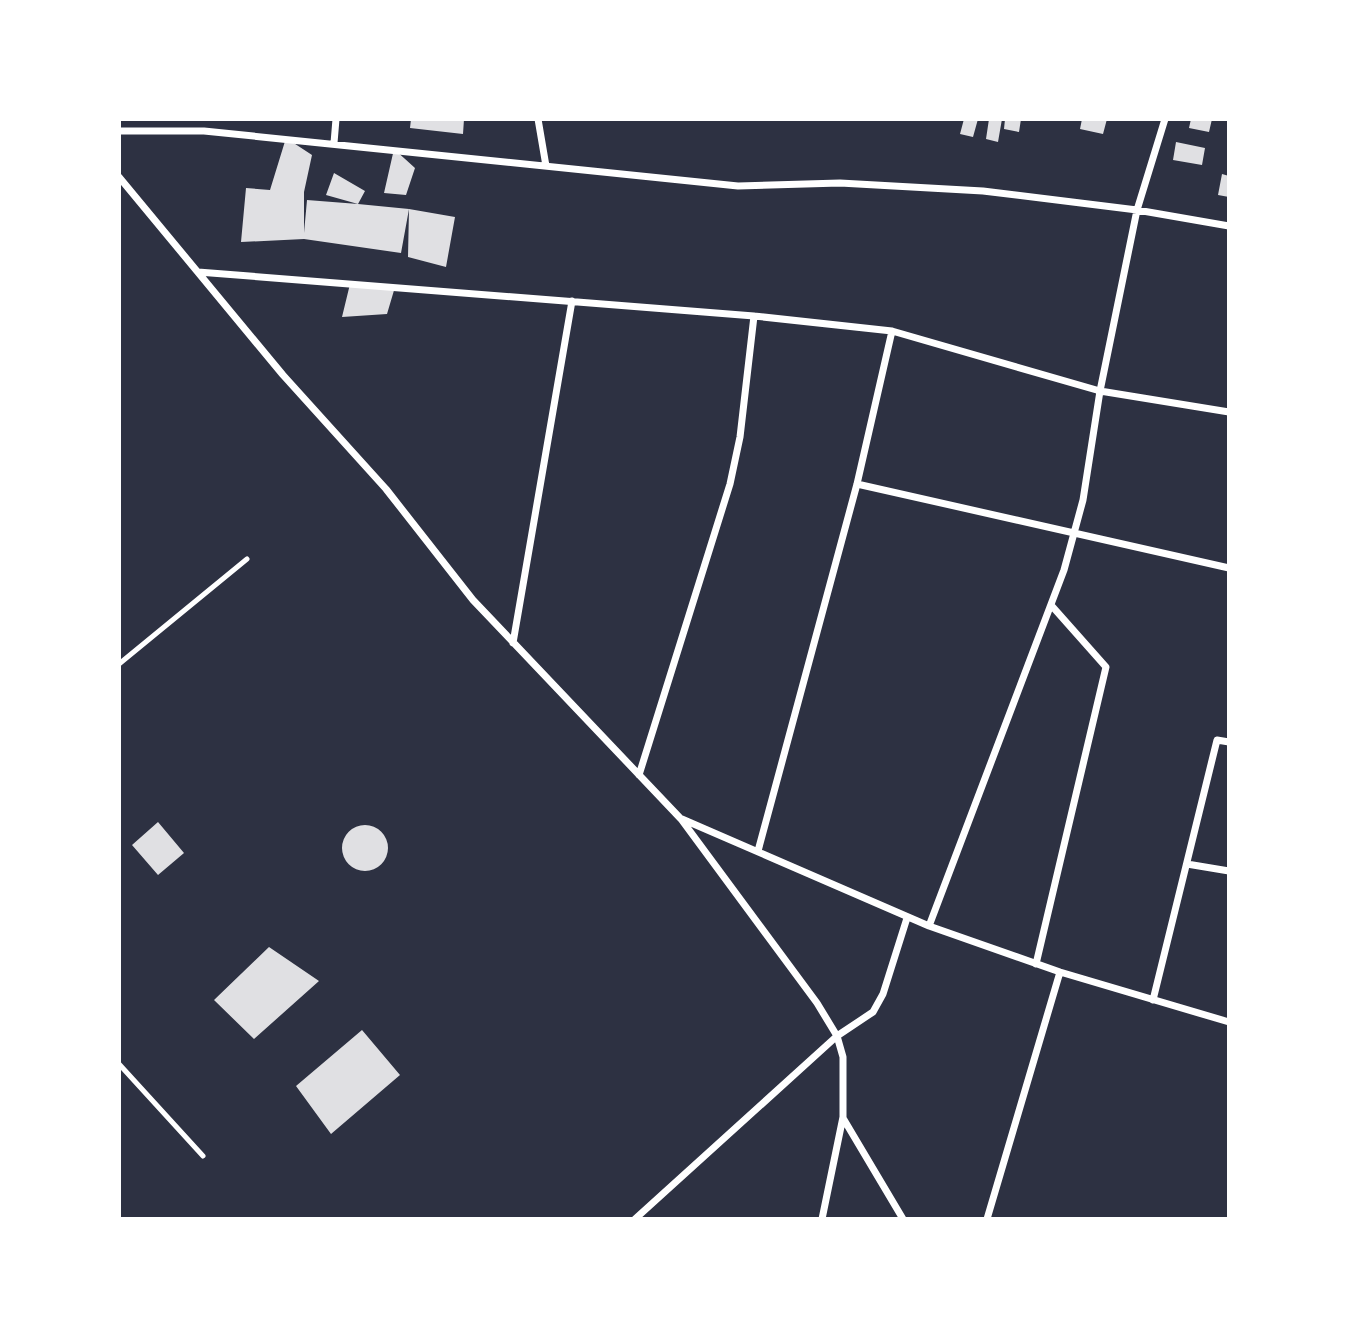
<svg xmlns="http://www.w3.org/2000/svg" width="1348" height="1338" viewBox="0 0 1348 1338" font-family="'Roboto Serif',serif">
<style>
.building{fill:#e0e0e3}
.lines{fill:none;stroke-linecap:round;stroke-linejoin:round}
.service{stroke:#fff;stroke-width:5}
.minor{stroke:#fff;stroke-width:7}
</style>
<rect width="100%" height="100%" fill="#2d3142"/>
<path class="building" d="M411,119H464L463,134L410,128Z
M964,119H978L973,137L960,134Z
M989,119H1002L998,142L986,139Z
M1005,119H1021L1019,132L1004,129Z
M1082,119H1107L1103,134L1080,129Z
M1191,119H1212L1209,132L1189,128Z
M286,138L312,155L304,192V233L307,200L358,204L326,195L334,173L365,191L358,204L409,209L401,253L304,239L241,242L246,188L270,190Z
M1176,142L1205,148L1202,165L1173,160Z
M394,149L415,168L406,195L384,193Z
M1222,174L1229,176V197L1218,195Z
M409,209L455,217L446,267L408,257Z
M350,284L395,287L387,314L342,317Z
M158,822L184,853L158,875L132,845Z
M342 848a23 23 0 1 1 46 0a23 23 0 1 1-46 0Z
M269,947L319,981L254,1039L214,1000Z
M362,1030L400,1075L331,1134L296,1086Z"/>
<g class="lines">
<path class="service" d="M119,664L247,559
M119,1064L203,1156"/>
<path class="minor" d="M538,119L546,166
M119,131H204L738,186L840,183L983,191L1137,210L1229,226
M334,143L336,119
M119,177L283,375L386,489L473,600L681,819L817,1003L837,1036L843,1057V1117L822,1219
M198,272L754,316L892,331L1100,391L1229,412
M857,484L1229,568
M513,643L572,301
M639,775L730,484L740,437L754,316
M682,819L929,926L1060,972L1229,1022
M758,851L857,484L892,331
M1187,864L1229,871
M929,926L1064,570L1083,500L1100,391L1137,210L1165,119
M1036,964L1106,667L1051,605
M1153,1000L1217,740L1229,742
M843,1118L903,1219
M635,1219L837,1036L873,1012L883,994L907,918
M987,1219L1060,972"/>
</g>
<rect width="1348" height="1338" fill="none" stroke="#ffffff" stroke-width="242"/>
</svg>
